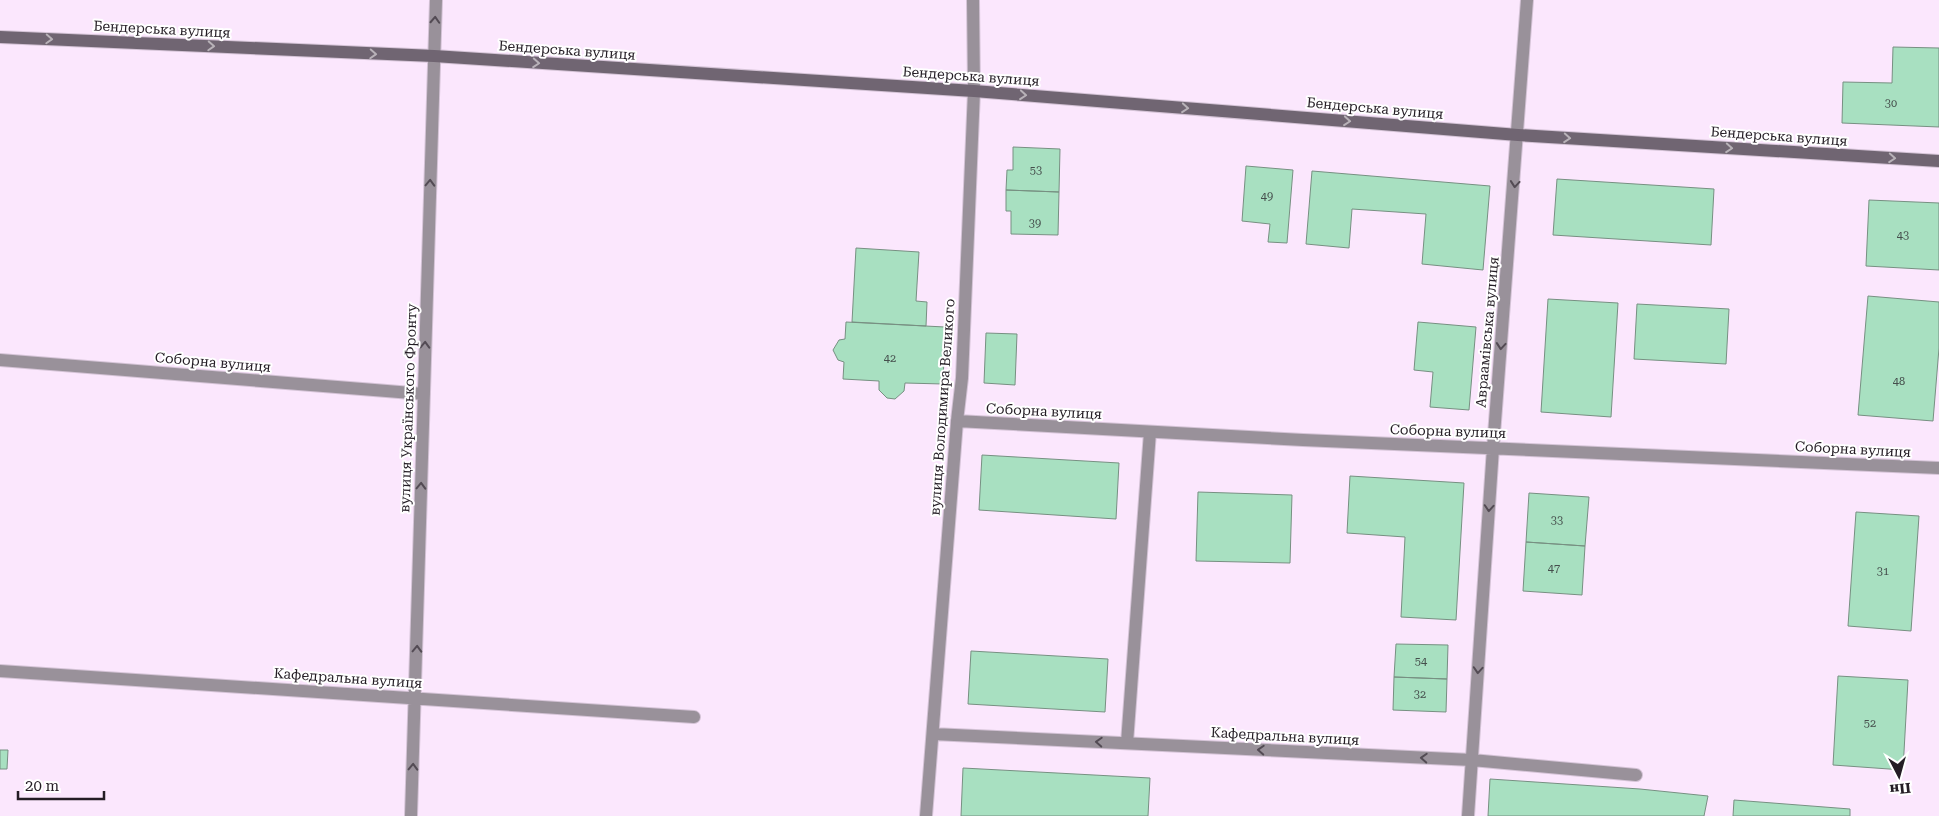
<svg xmlns="http://www.w3.org/2000/svg" width="1939" height="816" viewBox="0 0 1939 816" font-family="'Roboto Serif',serif">
<style>
.building{fill:#a8e0c1;stroke:#779082}
.lines{fill:none;stroke-linecap:round;stroke-linejoin:round}
.lane-casing{stroke:#d4c3d6;stroke-width:14}
.street-casing{stroke:#d4c3d6;stroke-width:14}
.secondary-casing{stroke:#d4c3d6;stroke-width:14}
.lane{stroke:#99919a;stroke-width:12}
.street{stroke:#99919a;stroke-width:12}
.secondary{stroke:#706572;stroke-width:12}
.oneway{stroke:#534b54}
.oneway2{stroke:#b8b2b8}
.labels{text-anchor:middle;dominant-baseline:central;stroke-width:4;stroke-linejoin:round;paint-order:stroke}
.number-label{font-size:11px;fill:#454e4c}
.street-label{font-size:14px;fill:#241d25;stroke:#fff}
</style>
<rect width="100%" height="100%" fill="#fbe7fd"/>
<path class="building" d="M1893,47L1939,48V127L1842,123L1843,82L1892,83Z
M1013,147L1060,149L1059,192L1006,190L1007,170H1013Z
M1246,166L1293,170L1287,243L1268,242L1270,224L1242,221Z
M1312,171L1490,186L1483,270L1422,264L1426,214L1352,209L1349,248L1306,244Z
M1557,179L1714,189L1711,245L1553,235Z
M1006,190L1059,192L1058,235L1011,234V211H1006Z
M1869,200L1939,203V270L1866,266Z
M856,248L919,252L916,301L927,302L926,326L852,322Z
M1868,296L1939,302V348L1933,421L1858,415Z
M1548,299L1618,303L1611,417L1541,412Z
M1637,304L1729,309L1726,364L1634,359Z
M846,322L945,327L943,384L905,383L904,391L895,399L887,398L879,390V381L843,379L844,362L838,360L833,350L839,340L845,339Z
M1418,322L1476,327L1469,410L1430,407L1433,372L1414,370Z
M986,333L1017,334L1015,385L984,383Z
M982,455L1119,463L1116,519L979,510Z
M1350,476L1464,483L1456,620L1401,617L1405,537L1347,533Z
M1198,492L1292,495L1290,563L1196,561Z
M1529,493L1589,497L1585,546L1526,542Z
M1856,512L1919,516L1911,631L1848,626Z
M1526,542L1585,546L1582,595L1523,591Z
M1396,644L1448,645L1447,679L1394,677Z
M971,651L1108,659L1105,712L968,704Z
M1838,676L1908,680L1903,770L1833,765Z
M1394,677L1447,679L1446,712L1393,710Z
M0,750H8L7,769H0Z
M963,768L1150,778L1148,816H961Z
M1490,779L1640,789L1708,796L1704,816H1488Z
M1734,800L1850,809V816H1733Z"/>
<g class="lines">
<g class="lane-casing">
<path id="lane" d="M1127,743L1150,432"/>
</g>
<g class="street-casing">
<path id="street" d="M0,360L424,394
M957,421L1303,440L1939,468
M0,671L694,717
M933,734L1472,760L1636,775
M411,816L436,0
M926,816L957,421L962,378L974,91L973,0
M1468,816L1493,448L1527,0"/>
</g>
<g class="secondary-casing">
<path id="secondary" d="M0,37L434,56L974,91L1518,135L1939,161"/>
</g>
<use href="#lane" class="lane"/>
<use href="#street" class="street"/>
<use href="#secondary" class="secondary"/>
</g>
<defs><path id="oneway-chevron" d="M-2-3.5L2.5 0L-2 3.5" fill="none" stroke-width="1.6" stroke-linecap="round" stroke-linejoin="round" transform="scale(1.25)"/></defs>
<g class="oneway">
<use href="#oneway-chevron" transform="translate(435 20) rotate(-87)"/>
<use href="#oneway-chevron" transform="translate(430 183) rotate(-88)"/>
<use href="#oneway-chevron" transform="translate(1515 184) rotate(95)"/>
<use href="#oneway-chevron" transform="translate(425 345) rotate(-88)"/>
<use href="#oneway-chevron" transform="translate(1501 346) rotate(95)"/>
<use href="#oneway-chevron" transform="translate(421 486) rotate(-88)"/>
<use href="#oneway-chevron" transform="translate(1489 508) rotate(94)"/>
<use href="#oneway-chevron" transform="translate(417 649) rotate(-88)"/>
<use href="#oneway-chevron" transform="translate(1478 670) rotate(94)"/>
<use href="#oneway-chevron" transform="translate(1099 742) rotate(-177)"/>
<use href="#oneway-chevron" transform="translate(1261 750) rotate(-177)"/>
<use href="#oneway-chevron" transform="translate(1424 758) rotate(-177)"/>
<use href="#oneway-chevron" transform="translate(413 767) rotate(-88)"/>
</g>
<g class="oneway2">
<use href="#oneway-chevron" transform="translate(49 39) rotate(3)"/>
<use href="#oneway-chevron" transform="translate(211 46) rotate(3)"/>
<use href="#oneway-chevron" transform="translate(373 54) rotate(3)"/>
<use href="#oneway-chevron" transform="translate(536 63) rotate(4)"/>
<use href="#oneway-chevron" transform="translate(1023 95) rotate(5)"/>
<use href="#oneway-chevron" transform="translate(1185 108) rotate(5)"/>
<use href="#oneway-chevron" transform="translate(1347 121) rotate(5)"/>
<use href="#oneway-chevron" transform="translate(1567 138) rotate(4)"/>
<use href="#oneway-chevron" transform="translate(1729 148) rotate(4)"/>
<use href="#oneway-chevron" transform="translate(1892 158) rotate(4)"/>
</g>
<g class="labels">
<g class="number-label">
<text x="1891" y="103">30</text>
<text x="1036" y="170">53</text>
<text x="1267" y="196">49</text>
<text x="1035" y="223">39</text>
<text x="1903" y="235">43</text>
<text x="890" y="358">42</text>
<text x="1899" y="381">48</text>
<text x="1557" y="520">33</text>
<text x="1554" y="568">47</text>
<text x="1883" y="571">31</text>
<text x="1421" y="661">54</text>
<text x="1420" y="694">32</text>
<text x="1870" y="723">52</text>
</g>
<g class="street-label">
<text transform="translate(162 29) rotate(3)">Бендерська вулиця</text>
<text transform="translate(567 50) rotate(4)">Бендерська вулиця</text>
<text transform="translate(971 76) rotate(4)">Бендерська вулиця</text>
<text transform="translate(1375 108) rotate(5)">Бендерська вулиця</text>
<text transform="translate(1779 136) rotate(4)">Бендерська вулиця</text>
<text transform="translate(1487 332) rotate(-85)">Авраамівська вулиця</text>
<text transform="translate(213 362) rotate(5)">Соборна вулиця</text>
<text transform="translate(942 407) rotate(-86)">вулиця Володимира Великого</text>
<text transform="translate(408 408) rotate(-88)">вулиця Українського Фронту</text>
<text transform="translate(1044 411) rotate(3)">Соборна вулиця</text>
<text transform="translate(1448 431) rotate(2)">Соборна вулиця</text>
<text transform="translate(1853 449) rotate(3)">Соборна вулиця</text>
<text transform="translate(348 678) rotate(4)">Кафедральна вулиця</text>
<text transform="translate(1285 736) rotate(3)">Кафедральна вулиця</text>
</g>
</g>
<g transform="translate(1899 776) rotate(174)" stroke="#ffffff" stroke-width="4" paint-order="stroke">
<path d="M0-4L9 19L0 12L-9 19Z" fill="#241d25"/>
<text y="-8" font-size="14" font-weight="bold" text-anchor="middle" fill="#241d25">Пн</text>
</g>
<path d="M18 791v8h86v-8" fill="none" stroke="#241d25" stroke-width="2.5"/>
<text x="25" y="791" font-size="15" fill="#241d25" stroke="#ffffff" stroke-width="4" paint-order="stroke">20 m</text>
</svg>
